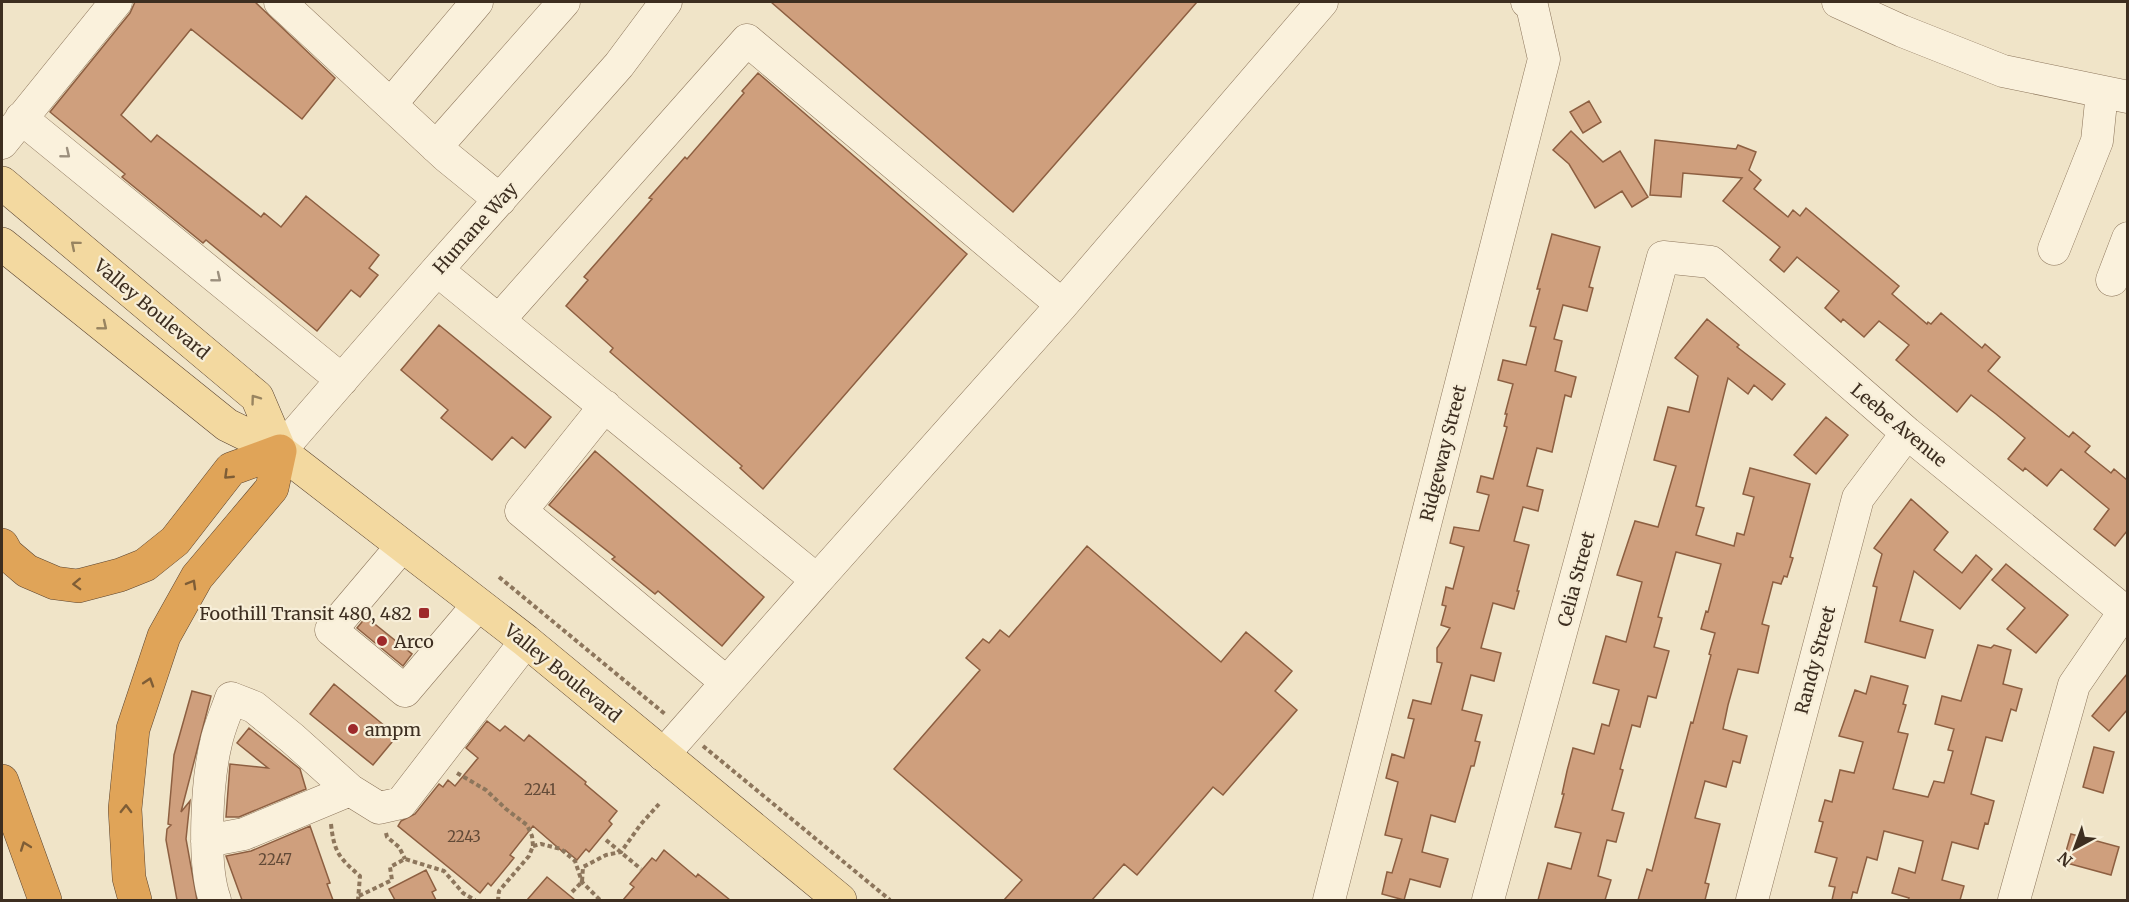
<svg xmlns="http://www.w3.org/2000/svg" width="2129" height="902" viewBox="0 0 2129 902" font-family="Merriweather,serif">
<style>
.building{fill:#cf9f7d;stroke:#8d5f41;stroke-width:1.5}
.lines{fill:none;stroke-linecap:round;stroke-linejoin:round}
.minor-casing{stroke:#8d765c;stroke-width:33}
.major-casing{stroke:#5b4430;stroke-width:34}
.highway-casing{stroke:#5b4430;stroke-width:34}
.path{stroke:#8d765c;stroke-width:4;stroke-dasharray:4.5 3;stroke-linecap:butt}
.minor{stroke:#faf1dc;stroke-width:32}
.major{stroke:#f3d9a0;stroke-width:33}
.highway{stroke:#e0a458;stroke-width:33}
.oneway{stroke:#9c907e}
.oneway2{stroke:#988460}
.oneway3{stroke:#7e5d36}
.poi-dot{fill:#9e2a2b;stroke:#f7eed8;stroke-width:2}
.labels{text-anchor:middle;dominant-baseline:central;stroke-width:4.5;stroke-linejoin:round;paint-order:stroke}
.number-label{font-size:15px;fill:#624a37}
.street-label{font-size:18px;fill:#3d2e20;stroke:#f7eed8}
.poi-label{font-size:18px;fill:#3d2e20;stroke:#f7eed8;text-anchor:start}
</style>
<rect width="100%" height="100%" fill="#f0e4c8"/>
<path class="building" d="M135,2H255L335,78L302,119L191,29L121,115L151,142L157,135L261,217L264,213L281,227L306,196L379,255L369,268L378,275L360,297L351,290L317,331L206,240L203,243L122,177L125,174L50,112L130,13Z
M771,2H1197L1013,212Z
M758,73L967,254L763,489L740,468L742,466L610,352L613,348L566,306L588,280L584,277L652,199L649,198L685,157L687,159L744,93L742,91Z
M1589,101L1601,122L1583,133L1570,112Z
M1571,131L1603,162L1620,151L1648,197L1632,207L1622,191L1595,208L1569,164L1553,150Z
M1655,140L1736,149L1738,145L1756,152L1749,170L1761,180L1754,189L1788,217L1793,210L1800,216L1806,208L1899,286L1892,294L1927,324L1928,322L1931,324L1941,313L1982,348L1985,344L2000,357L1988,371L2066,435L2069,437L2073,432L2090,446L2085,452L2111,473L2114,469L2127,480V531L2115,546L2094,529L2109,509L2061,469L2047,486L2025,468L2023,471L2008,459L2025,438L1996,414L1971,395L1957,412L1896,360L1909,345L1879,321L1864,337L1843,319L1841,322L1825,308L1839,291L1797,257L1784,272L1770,260L1780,247L1723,201L1742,178L1683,173L1681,197L1650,195Z
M1552,234L1600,247L1589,287L1593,288L1587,311L1563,305L1554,339L1562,341L1555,371L1576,377L1571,397L1565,395L1552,452L1537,448L1527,486L1543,490L1538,511L1523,507L1514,541L1529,545L1517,591H1519L1514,609L1493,603L1481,648L1501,653L1494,681L1471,675L1462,710L1482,715L1475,741L1480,742L1474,766H1471L1455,822L1431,815L1422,852L1448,859L1440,887L1410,879L1404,900L1382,894L1387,872L1392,873L1402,839L1385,835L1398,782L1386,778L1392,754L1404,758L1414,719L1408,718L1413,700L1431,704L1442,663L1437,662V648L1450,628L1441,625L1446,606L1442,605L1446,587L1453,589L1464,547L1450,543L1454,527L1479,531L1489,495L1477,492L1481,476L1493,479L1507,427L1504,426L1507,414H1505L1513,384L1498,380L1503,360L1526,365L1536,327L1530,326L1540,289H1537Z
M1707,319L1739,345L1737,347L1785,384L1772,400L1754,385L1748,394L1728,378L1696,506L1704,508L1696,535L1734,546L1737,533L1744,535L1754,497L1743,494L1750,468L1810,484L1790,557L1793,558L1787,577L1784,576L1781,584L1773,582L1762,624L1769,626L1758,673L1738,669L1728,705L1723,729L1747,736L1740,763L1733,761L1726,787L1705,781L1695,818L1720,824L1705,883L1709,884L1705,900H1638L1647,869L1652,871L1691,722L1693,723L1711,655L1709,654L1715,633L1701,629L1706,611L1708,612L1721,564L1676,552L1658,617L1662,618L1654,647L1669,651L1656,698L1648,696L1640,727L1632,725L1620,769L1623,770L1612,810L1624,813L1616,842L1607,840L1598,876L1611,880L1605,900H1538L1548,863L1571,869L1581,833L1555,827L1564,794H1562L1567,771L1573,748L1594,754L1602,724L1609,726L1619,690L1593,683L1606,636L1626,642L1642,582L1617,575L1635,521L1658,527L1676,466L1654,460L1668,407L1689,412L1698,376L1675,358Z
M439,325L551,417L525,448L512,437L492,460L441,418L448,410L401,370Z
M1826,417L1848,435L1816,474L1794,455Z
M595,451L764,597L722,646L658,591L655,594L612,559L615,557L549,505Z
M1911,499L1948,532L1934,550L1962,573L1976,555L1992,569L1960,609L1914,571L1900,621L1933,630L1925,658L1865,642L1877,587L1873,586L1882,554L1874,548Z
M1087,546L1221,662L1246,632L1292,671L1275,691L1297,710L1223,795L1213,787L1137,875L1124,864L1092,900H1004L1022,880L894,769L980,670L966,658L983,639L989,643L1000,630L1009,637Z
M2006,564L2068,615L2036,653L2007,629L2025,608L1992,580Z
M366,617L412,654L403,666L357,628Z
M1978,645L1991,648L1994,645L2011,650L2003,684L2022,689L2016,711L2011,709L2002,741L1986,737L1971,794L1994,801L1988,824L1985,823L1978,849L1952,842L1942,880L1964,886L1960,900H1908L1909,898L1892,893L1899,868L1915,873L1923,841L1884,831L1877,860L1867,857L1857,893L1853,892L1851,900H1832L1835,887L1829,886L1837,858L1815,852L1823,822L1819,821L1825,800L1832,802L1840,770L1854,773L1863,742L1839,736L1855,690L1866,694L1871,676L1908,686L1903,704L1906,705L1898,732L1908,734L1893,789L1928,797L1934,781L1944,783L1953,751L1948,750L1954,729L1935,724L1942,696L1961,701Z
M2127,674V710L2109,731L2092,716Z
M334,684L397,736L373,765L310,714Z
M192,691L211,696L181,812L190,801L186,839L197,900H177L166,840L167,829L171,825L168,824L174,755Z
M487,721L500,731L505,726L524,741L529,735L586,782L585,784L617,811L609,821L612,824L589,852L586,849L577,860L565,850L563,852L533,826L510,855L514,858L491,886L488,883L480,893L398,826L401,821L415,814L439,784L443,787L448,780L455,786L478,758L466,748Z
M249,728L300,769L306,789L239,817H226L230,764L268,768L237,743Z
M2094,747L2114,752L2103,793L2083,787Z
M310,826L330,883L327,884L333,900H242L226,856L251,851Z
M2071,834L2119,847L2111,875L2063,862Z
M664,850L696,877L698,874L730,900H623L634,887L630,884L652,858L656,861Z
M426,870L436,890L432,892L436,900H395L389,889Z
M547,877L575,900H527Z"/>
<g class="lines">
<g class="minor-casing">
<path id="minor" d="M280,2L446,156L500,200
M1838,2L1902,31L2003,71L2128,97
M391,104L477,2
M21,118L342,380
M2,143L116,2
M436,147L564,2
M2054,249L2097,141L2102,92
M437,270L817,580L663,755
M2112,280L2128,238
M1062,305L1322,2
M499,320L747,40L1062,305L817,580
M605,406L521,511L726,682
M280,451L437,270L619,65L666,2
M402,546L331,630L405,691L478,605
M207,841L244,834L350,790
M215,900C202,865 207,780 216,743C219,728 226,713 231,698L254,707L292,738L350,790L379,808L401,803L526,641
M1329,900L1544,59L1532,6L1527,2
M1488,900L1663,257L1711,262L1907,433L2128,614
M1752,900L1858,498L1907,433
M2014,900L2074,685L2124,612"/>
</g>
<g class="major-casing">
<path id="major" d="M2,183L257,397L280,451
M2,244L227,425L280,451L526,641L840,900"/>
</g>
<g class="highway-casing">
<path id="highway" d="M2,545L7,554L27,571L55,583L78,586L120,575L145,565L175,541L231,469L280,451
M2,781L45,900
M135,900L129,878L125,809L133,729L164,636L197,577L272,488L280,451"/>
</g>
<path class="path" d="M499,577L665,714
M703,746L890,900
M457,773L486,790L506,809L527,825L532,836L533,846L529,856L499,891L498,900
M331,824C334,852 339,858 360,876L358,900
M386,833L387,837L399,847L405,859
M606,840L641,869
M533,846L541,844L561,849L575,861L582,882L600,900
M572,892L582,882L583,867L606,855L621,852L641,824L659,804
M359,896L392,880L390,867L405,859L444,871L463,893L475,900"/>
<use href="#minor" class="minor"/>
<use href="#major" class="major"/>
<use href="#highway" class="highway"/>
</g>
<defs><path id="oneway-chevron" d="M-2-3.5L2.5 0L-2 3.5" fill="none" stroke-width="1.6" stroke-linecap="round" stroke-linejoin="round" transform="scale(1.5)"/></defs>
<g class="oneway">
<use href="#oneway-chevron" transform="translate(66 154) rotate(39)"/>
<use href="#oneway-chevron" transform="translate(217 278) rotate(39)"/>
</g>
<g class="oneway2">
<use href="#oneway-chevron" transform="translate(75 245) rotate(-140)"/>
<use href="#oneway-chevron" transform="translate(103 326) rotate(39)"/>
<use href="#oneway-chevron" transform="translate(255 399) rotate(-126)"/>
</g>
<g class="oneway3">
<use href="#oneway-chevron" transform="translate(228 475) rotate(136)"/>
<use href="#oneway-chevron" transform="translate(77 584) rotate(178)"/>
<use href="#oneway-chevron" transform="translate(192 584) rotate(-60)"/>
<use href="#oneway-chevron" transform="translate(149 682) rotate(-72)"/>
<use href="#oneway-chevron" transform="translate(126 809) rotate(-89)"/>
<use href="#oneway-chevron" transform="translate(25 846) rotate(-110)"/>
</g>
<g class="poi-dot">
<rect x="418" y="607" width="12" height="12" rx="3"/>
<circle cx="382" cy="641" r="6"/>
<circle cx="353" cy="729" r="6"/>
</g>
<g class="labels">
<g class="number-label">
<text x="540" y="789">2241</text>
<text x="464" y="836">2243</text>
<text x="275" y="859">2247</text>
</g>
<g class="street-label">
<text transform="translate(475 228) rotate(-48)">Humane Way</text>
<text transform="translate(152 309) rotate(40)">Valley Boulevard</text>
<text transform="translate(1899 425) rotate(40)">Leebe Avenue</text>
<text transform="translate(1443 453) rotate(-76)">Ridgeway Street</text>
<text transform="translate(1576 579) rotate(-75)">Celia Street</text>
<text transform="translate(1815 660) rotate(-75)">Randy Street</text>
<text transform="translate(563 673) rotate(39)">Valley Boulevard</text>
</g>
<g class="poi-label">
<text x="412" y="613" text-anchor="end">Foothill Transit 480, 482</text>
<text x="394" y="641">Arco</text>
<text x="365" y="729">ampm</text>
</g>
</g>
<rect width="2129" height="902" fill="none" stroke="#3d2e20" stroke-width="6"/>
<g transform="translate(2075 848) rotate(221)" stroke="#f7eed8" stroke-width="4.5" paint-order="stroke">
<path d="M0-4.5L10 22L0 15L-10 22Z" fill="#3d2e20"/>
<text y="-9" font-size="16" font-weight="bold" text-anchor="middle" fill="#3d2e20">N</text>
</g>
</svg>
